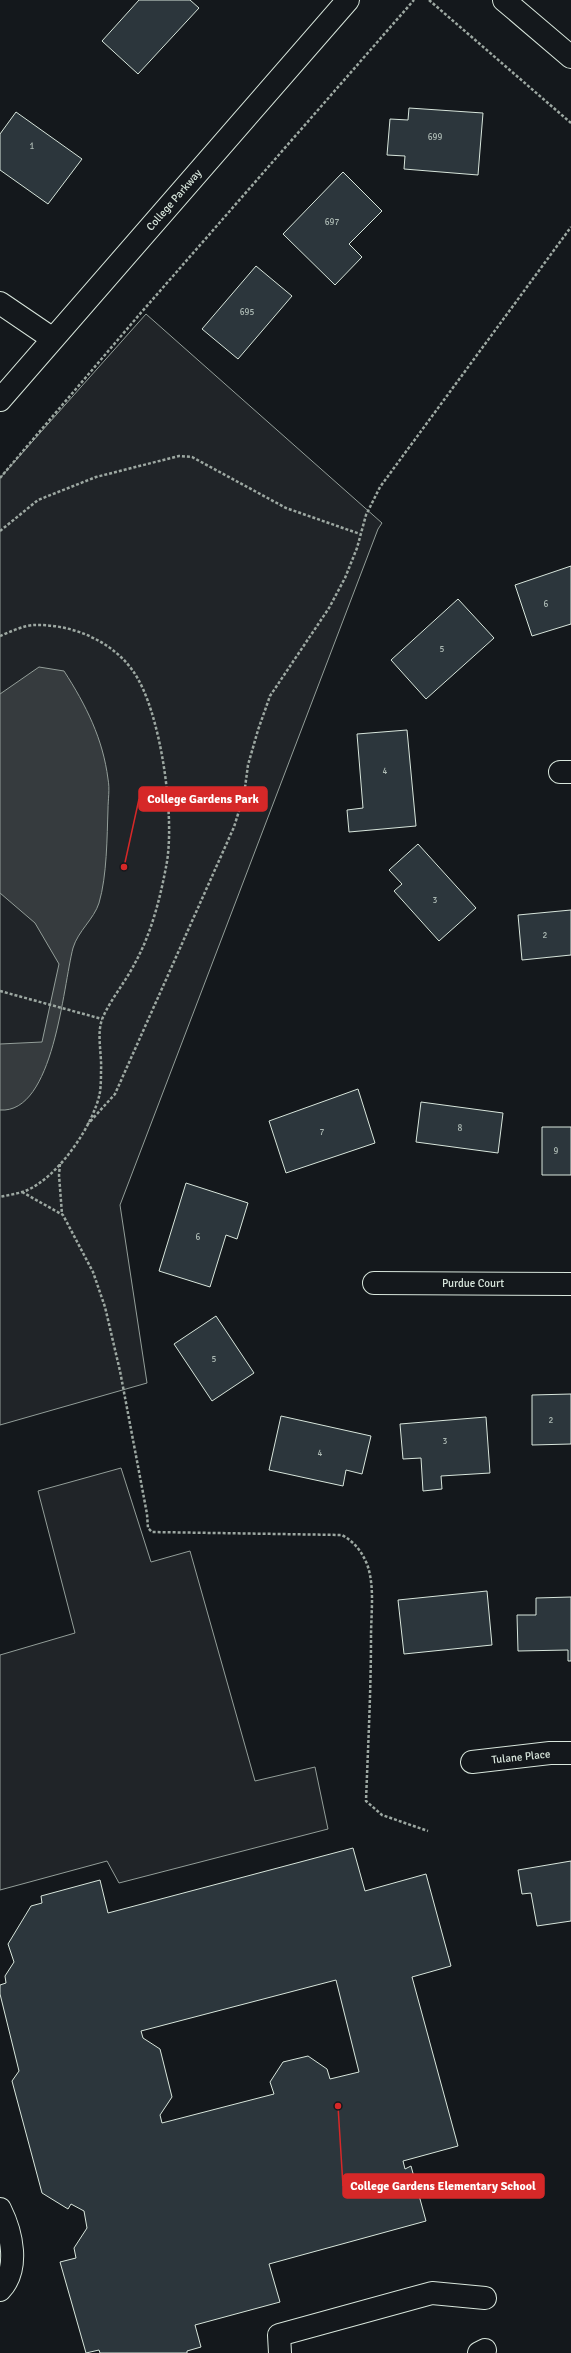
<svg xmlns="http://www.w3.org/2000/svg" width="571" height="2353" viewBox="0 0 571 2353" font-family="Signika,sans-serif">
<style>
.green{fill:#202428;stroke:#939e99}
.water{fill:#363b3e;stroke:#939e99}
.building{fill:#2c363c;stroke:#d8e6dc;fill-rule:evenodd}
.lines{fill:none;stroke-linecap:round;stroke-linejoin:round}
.minor-casing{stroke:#d8e6dc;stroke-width:24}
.path{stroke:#9da8a2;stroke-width:2.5;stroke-dasharray:3 2;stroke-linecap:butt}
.minor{stroke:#14181c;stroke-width:22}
.labels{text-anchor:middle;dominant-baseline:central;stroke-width:3;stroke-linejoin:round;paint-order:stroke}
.number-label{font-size:9px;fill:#adbab4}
.street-label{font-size:11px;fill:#d8e6dc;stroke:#14181c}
.leader{fill:none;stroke:#d62828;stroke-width:1.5}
.callout-dot{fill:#d62828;stroke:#14181c;stroke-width:1.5}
.callout{fill:#d62828;stroke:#d62828;stroke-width:1.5}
.callout-label{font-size:12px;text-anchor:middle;font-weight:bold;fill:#fff}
</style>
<rect width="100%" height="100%" fill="#14181c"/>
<path class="green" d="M146,314L382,523L378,529L120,1205L147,1383L0,1425V478Z
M121,1468L151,1562L190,1551L255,1781L315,1767L328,1829L119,1883L107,1861L0,1890V1655L75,1633L38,1491Z"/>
<path class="water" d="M39,667L64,671C86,705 103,739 108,779C110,789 108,800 108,809C107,837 107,876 99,903C94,919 78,931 73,948C63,986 54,1114 0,1110V1044L42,1042L59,964L35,923L0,893V694Z"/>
<path class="building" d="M139,0H190L199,8L138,74L102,41Z
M409,108L483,113L478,175L404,169L405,156L387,155L390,119L408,120Z
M16,112L82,159L48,204L0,170V134Z
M343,172L382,211L349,244L362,257L335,285L283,234Z
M256,266L292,296L238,359L202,329Z
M571,566V624L532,636L515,585Z
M458,599L494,638L426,699L391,660Z
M407,730L416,826L349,832L347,810L363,808L357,734Z
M418,844L476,908L439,941L394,891L402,884L389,870Z
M571,910V955L522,960L518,915Z
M358,1089L375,1143L286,1173L269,1121Z
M421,1102L503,1113L498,1153L416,1142Z
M542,1127H571V1175H542Z
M186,1183L248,1203L237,1239L226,1235L210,1287L159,1271Z
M216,1316L254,1373L212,1401L174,1344Z
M571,1394V1444L532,1445V1395Z
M281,1416L371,1436L362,1474L346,1470L343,1486L269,1470Z
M486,1417L490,1473L441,1476L442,1489L423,1491L421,1458L403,1459L400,1424Z
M487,1591L492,1645L404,1654L398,1600Z
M571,1597V1661H568V1650L518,1651L517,1615H536V1598Z
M353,1848L365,1891L426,1874L451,1966L412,1977L458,2146L403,2161L405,2169L411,2166L426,2221L269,2264L280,2302L195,2325L201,2347L187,2351V2353H100L99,2350L86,2353L60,2262L76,2258L74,2248L87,2228L84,2211L71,2204L68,2209L42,2193L12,2081L19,2071L0,1994V1985L6,1983L5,1976L14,1962L8,1944L31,1906L42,1903L41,1896L100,1880L108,1913ZM336,1980L359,2072L330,2079L327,2069L308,2056L283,2062L270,2082L274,2094L162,2123L160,2115L172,2097L160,2049L143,2038L141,2031Z
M571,1861V1921L537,1926L531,1893L522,1894L518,1870Z"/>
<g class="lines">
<g class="minor-casing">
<path id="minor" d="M504,0L571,57
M0,303L53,339
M0,400L348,0
M560,772H571
M374,1283L571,1284
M472,1762L550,1753H571
M0,2209C12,2233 20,2269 0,2290
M280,2353L279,2335L432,2293L485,2298
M479,2353L485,2350"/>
</g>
<path class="path" d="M429,0L571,123
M0,478L139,315L414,0
M0,531L38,500L96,477L179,456L192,457L286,508L360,534
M0,636C10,632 24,625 35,625C72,624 112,641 133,671C161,710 176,820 166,867C160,899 151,934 135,963C126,981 111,999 103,1017C96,1032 102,1054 101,1070C101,1077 101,1085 100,1092C94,1125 57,1179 25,1191C17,1194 8,1195 0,1197
M0,991L102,1019
M87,1125L115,1094L234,827L244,795L248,765L258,730L270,696L329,608L345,578L357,548L366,515L380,487L571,227
M60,1164L59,1175L62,1214
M22,1192L63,1215L93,1272L105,1307L120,1371L147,1514L148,1528L152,1532L342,1535C354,1542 361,1550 367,1564C375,1586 371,1613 371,1637C371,1691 368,1746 366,1801L382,1815L428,1831"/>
<use href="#minor" class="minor"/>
</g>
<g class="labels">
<g class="number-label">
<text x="435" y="137">699</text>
<text x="32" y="146">1</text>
<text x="332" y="222">697</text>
<text x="247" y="312">695</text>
<text x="546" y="604">6</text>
<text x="442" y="649">5</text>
<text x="385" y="771">4</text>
<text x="435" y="900">3</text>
<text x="545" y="935">2</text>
<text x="460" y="1128">8</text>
<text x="322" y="1132">7</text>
<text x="556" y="1151">9</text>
<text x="198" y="1237">6</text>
<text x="214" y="1359">5</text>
<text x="551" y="1420">2</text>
<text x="445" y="1441">3</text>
<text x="320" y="1453">4</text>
</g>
<g class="street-label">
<text transform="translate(174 200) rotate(-49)">College Parkway</text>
<text x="473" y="1283">Purdue Court</text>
<text transform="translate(521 1757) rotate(-6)">Tulane Place</text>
</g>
</g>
<path class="leader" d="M124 867L139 799M338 2106L343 2186"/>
<g class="callout-dot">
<circle cx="124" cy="867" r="4"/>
<circle cx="338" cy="2106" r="4"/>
</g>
<g class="callout">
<rect x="139" y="787" width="128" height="24" rx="4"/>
<rect x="343" y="2174" width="201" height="24" rx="4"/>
</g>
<g class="callout-label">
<text x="203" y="803">College Gardens Park</text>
<text x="443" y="2190">College Gardens Elementary School</text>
</g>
</svg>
